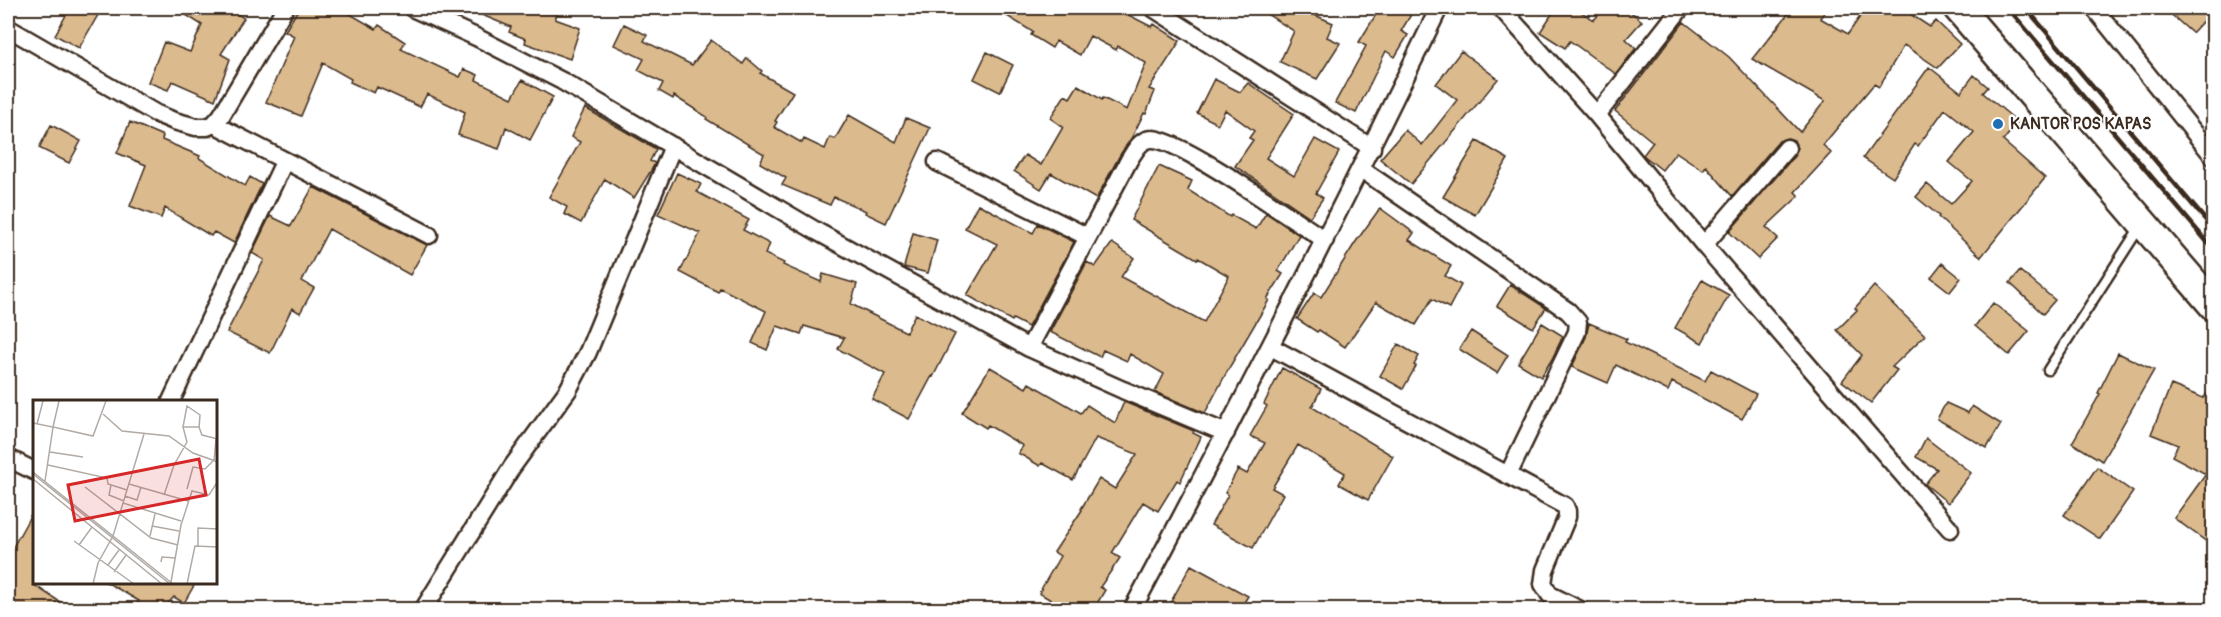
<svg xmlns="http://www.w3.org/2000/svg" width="2221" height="617" viewBox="0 0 2221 617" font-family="Pangolin,sans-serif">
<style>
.building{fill:#dbba8e;stroke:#3b2a1e;stroke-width:1.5}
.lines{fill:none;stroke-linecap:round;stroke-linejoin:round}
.service-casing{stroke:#3b2a1e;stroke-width:13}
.minor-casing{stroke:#3b2a1e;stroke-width:21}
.trunk-casing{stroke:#3b2a1e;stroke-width:33}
.service{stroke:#fff;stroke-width:8}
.minor{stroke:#fff;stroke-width:16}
.trunk{stroke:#fff;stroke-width:28}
.rail{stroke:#3b2a1e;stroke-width:4.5}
.poi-dot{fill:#1f6fb2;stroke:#fff;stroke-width:2}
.labels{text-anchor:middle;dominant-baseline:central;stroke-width:4.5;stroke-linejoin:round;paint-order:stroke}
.poi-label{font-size:16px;font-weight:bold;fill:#3b2a1e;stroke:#fff;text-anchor:start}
.inset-road{fill:none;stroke:#b1aaa5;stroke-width:1.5}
.view{fill:#d62828;fill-opacity:0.15;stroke:#d62828;stroke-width:3}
.inset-edge{fill:none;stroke:#3b2a1e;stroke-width:3}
</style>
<rect width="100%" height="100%" fill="#fff"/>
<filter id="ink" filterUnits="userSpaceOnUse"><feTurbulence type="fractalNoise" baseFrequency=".0167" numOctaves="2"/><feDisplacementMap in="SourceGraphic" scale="12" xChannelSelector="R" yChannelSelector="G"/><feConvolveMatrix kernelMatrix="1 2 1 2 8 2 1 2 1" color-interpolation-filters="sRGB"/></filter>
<g filter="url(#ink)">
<path class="building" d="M70,8H102L79,48L55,35Z
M175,8H228L244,18L221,54L230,59L215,100L172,81L168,90L148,82L164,42L190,52L202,25Z
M299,8H340L376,29L379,25L405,42L401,49L460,77L464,69L478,75L476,80L512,98L522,80L553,97L530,140L506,127L499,149L458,135L465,112L427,94L420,107L377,87L374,93L350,82L351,79L323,63L301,116L266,102L294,36L285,31Z
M465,8H559L555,19L580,28L570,59L525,43L526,39L509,32L511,27Z
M994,8H1115L1152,27L1154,24L1180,41L1149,89L1155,91L1146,114L1144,113L1132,137L1120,155L1096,199L1051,173L1041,189L1014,171L1025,155L1041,165L1063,127L1050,118L1065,95L1070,98L1078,85L1102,100L1103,98L1127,110L1146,63L1118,46L1116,50L1090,36L1080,55L1056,41L1052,48L1031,35L1033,32Z
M1257,8H1312L1310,13L1333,23L1327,37L1340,43L1317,79L1280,62L1294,31Z
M1380,8H1415L1401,31L1408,35L1395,57L1386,51L1356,113L1335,103L1366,46L1359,42Z
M1556,8H1575L1594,20L1604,8H1626L1642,21L1626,39L1636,48L1616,74L1570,41L1565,48L1540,32Z
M1793,8H1828L1820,18L1848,34L1866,8H1901L1930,27L1936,21L1960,44L1938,68L1904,45L1879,87L1874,84L1823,145L1831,153L1795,192L1799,196L1766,227L1778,238L1758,259L1729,232L1795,155L1797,149L1794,140L1788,138L1779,141L1732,196L1706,166L1703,170L1676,152L1662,170L1643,155L1653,142L1615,111L1684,22L1729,57L1800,132L1825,101L1752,59Z
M2164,8H2214V9L2192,33Z
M624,24L647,35L644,41L692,65L711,40L743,64L747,58L762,71L760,73L793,92L775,121L777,122L774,127L802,143L804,139L825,149L830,137L835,139L849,115L896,142L906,118L930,128L886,223L865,213L866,211L834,197L830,205L782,185L786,178L760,163L764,154L706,119L707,117L674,96L673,99L659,91L663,83L638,70L644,59L614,45Z
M1461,51L1498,79L1411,184L1380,159L1405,130L1422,145L1457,100L1436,84Z
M987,52L1013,65L1000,92L974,79Z
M1929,67L1961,92L1974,75L1988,87L1983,93L2018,122L2003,141L2045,178L1981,257L1938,217L1939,216L1916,197L1927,184L1951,204L1972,181L1949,162L1974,132L1945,109L1918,146L1915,144L1893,178L1863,158Z
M1214,79L1240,92L1248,83L1294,114L1266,158L1294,176L1315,139L1339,152L1316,193L1323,198L1310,217L1235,166L1253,140L1249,138L1254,131L1225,110L1218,124L1197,113Z
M585,108L656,149L650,161L655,163L652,169L634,198L605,179L581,223L564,214L567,207L549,197L580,142L571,137Z
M130,122L163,136L162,140L200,156L199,158L245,186L250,177L262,184L234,243L214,232L211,236L165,208L161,218L130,206L146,165L117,153Z
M51,125L81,141L69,163L39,148Z
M1477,141L1508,159L1475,215L1443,197Z
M1159,166L1192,181L1188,190L1230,217L1231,215L1256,229L1266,213L1299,235L1278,271L1283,274L1267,299L1269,300L1229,368L1205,413L1155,392L1164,374L1130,354L1127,361L1103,350L1100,357L1050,332L1087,262L1095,267L1112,243L1134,258L1121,277L1204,322L1229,276L1198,258L1197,259L1131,220Z
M677,173L701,184L697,192L749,220L743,230L770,244L765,254L784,263L783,265L821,282L823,274L857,284L851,304L906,332L915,314L955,334L933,377L932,376L909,419L872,399L885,374L838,349L844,338L804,326L801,334L777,326L767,350L752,343L766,311L720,288L718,292L680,272L700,233L658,214Z
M313,187L427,245L410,275L329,229L302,281L314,288L300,313L292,308L270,353L227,332L264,260L252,253L270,216L291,226Z
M978,204L1033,233L1038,224L1074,242L1028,327L1013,319L1012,321L967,295L997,244L965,228Z
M1380,208L1414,233L1409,240L1451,266L1445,276L1461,285L1449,308L1432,299L1416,325L1376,302L1345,347L1319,330L1317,332L1297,319L1314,293L1321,297L1355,243Z
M913,233L937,240L928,273L904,267Z
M1942,263L1961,278L1950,292L1931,277Z
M2020,271L2055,300L2043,314L2010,283Z
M1702,280L1729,295L1702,343L1675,328Z
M1510,285L1546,308L1533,328L1497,306Z
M1874,286L1925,335L1892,367L1897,370L1871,403L1842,381L1862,355L1837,330L1857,310L1855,308Z
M1993,303L2029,331L2009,355L1975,326Z
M1542,323L1563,336L1552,359L1541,377L1518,363Z
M1589,323L1627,339L1625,342L1705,381L1711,370L1756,394L1742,419L1672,382L1668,391L1616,365L1608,383L1572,367L1586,337Z
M1471,331L1508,355L1497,373L1459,349Z
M1398,344L1419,356L1414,365L1416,366L1403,389L1380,376Z
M2118,353L2154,370L2102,461L2072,443L2100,394L2098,393Z
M990,367L1026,388L1029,383L1081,413L1087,405L1115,423L1124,402L1194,431L1193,433L1201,437L1180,482L1177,480L1158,511L1143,502L1112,553L1120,558L1100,587L1105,590L1094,609H1066L1039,593L1060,556L1054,552L1082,510L1081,509L1099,479L1115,489L1137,454L1096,438L1073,480L1042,463L1040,466L1018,453L1023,446L988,425L986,428L962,413Z
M1282,368L1321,389L1312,407L1393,456L1368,500L1339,484L1345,473L1298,445L1272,488L1283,494L1253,548L1211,525L1228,495L1225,493L1238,469L1247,474L1265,443L1250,436L1267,406L1264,404Z
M2171,385L2203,398L2214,387V534L2207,542L2174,518L2206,474L2172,456L2178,445L2151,434Z
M1946,403L1968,413L1972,406L2001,424L1987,448L1937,419Z
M1926,438L1971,473L1948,503L1925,484L1937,469L1916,457Z
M2097,467L2133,492L2100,539L2064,515Z
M34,509V585L71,609H23L8,599V556Z
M1191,565L1248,596L1240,609H1167Z
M106,582H196L184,603L174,597L163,609H131L139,601Z"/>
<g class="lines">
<g class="service-casing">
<path id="service" d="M2048,370L2140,227"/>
</g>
<g class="minor-casing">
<path id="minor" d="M412,8L476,37L562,81L818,232L1029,348L1123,390L1226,433
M1153,8L1372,148
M1501,8L1597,115L1704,245L1950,529
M2094,8L2214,157
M8,28L155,113L174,121L196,127H207L214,124L221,116L285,8
M1597,115L1681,8
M214,124L429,235
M937,162L1088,237
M1361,169L1568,311L1578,322L1577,332L1508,475
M1704,245L1787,148
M1271,347L1565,506L1567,511V517L1545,570L1543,584L1550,595L1580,610
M1029,348L1129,160C1135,151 1140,139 1152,139C1179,138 1295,221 1325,240
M171,401L284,162
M8,458L34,471
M423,610L512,467L568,390L588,352L673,146
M1132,610C1238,411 1341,210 1439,8"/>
</g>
<g class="trunk-casing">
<path id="trunk" d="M1958,8L2214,306"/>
</g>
<use href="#service" class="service"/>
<use href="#minor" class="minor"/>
<use href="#trunk" class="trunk"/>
<path class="rail" d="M2008,8L2214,250
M2026,8L2214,230"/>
</g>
</g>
<circle class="poi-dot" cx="1998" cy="124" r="6"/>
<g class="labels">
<g class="poi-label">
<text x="2010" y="124">KANTOR POS KAPAS</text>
</g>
</g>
<g transform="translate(33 400)">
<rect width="184" height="184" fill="#fff"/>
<path class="inset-road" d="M26,1L20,27L60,36L73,1M70,14L89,31L136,36L160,53L185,62M0,23L20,27L12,81M4,24L10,1M150,27L154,6L167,15L166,28M17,52L50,57M181,61L183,39M15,65L74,78L75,84L94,90M0,72L140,184M0,74L137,184M0,79L129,184M96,84L155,101M78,85L76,95L91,101M52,87L118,138L145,145M154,89L160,67L172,69L180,61M131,95L141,65L154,42L150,27H166L169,35L185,39M92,96L104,100L108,87M90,103L148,121M119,126L146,131M117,136L122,114M41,141L101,184M46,145L59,127M165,146V128L185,129M128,162L129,157L143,158M75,165L86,150M81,172L93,155M138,182L148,125L159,91L176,95L185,81M60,184L65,163L80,136L111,34M154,184L162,146L185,147"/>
<path class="view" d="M166,59L173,95L42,121L35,85Z"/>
<rect width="184" height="184" class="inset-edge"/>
</g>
<rect width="2221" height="617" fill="none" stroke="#fff" stroke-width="30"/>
<rect x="15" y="15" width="2191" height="587" fill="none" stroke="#3b2a1e" stroke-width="2" filter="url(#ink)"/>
</svg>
